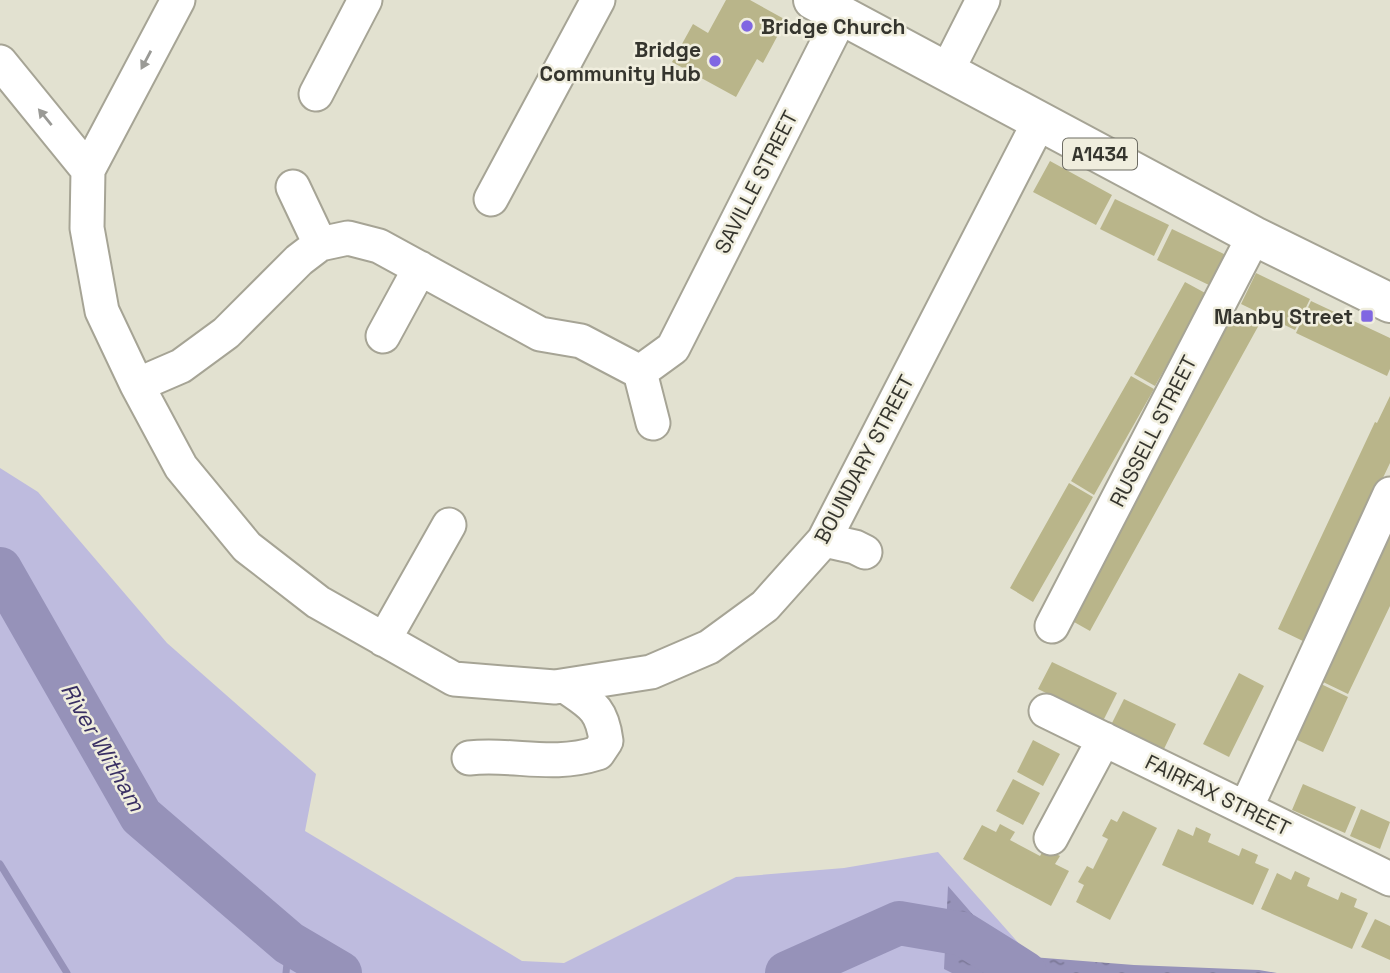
<svg xmlns="http://www.w3.org/2000/svg" width="1390" height="973" viewBox="0 0 1390 973" font-family="'Space Grotesk',sans-serif">
<style>
.green{fill:#bebbde}
.water{fill:url(#water-ripples)}
.lines{fill:none;stroke-linecap:round;stroke-linejoin:round}
.stream{stroke:#9692b9;stroke-width:7}
.river{stroke:#9692b9;stroke-width:44}
.building{fill:#b9b58a}
.minor-casing{stroke:#a6a495;stroke-width:37}
.major-casing{stroke:#a6a495;stroke-width:42}
.minor{stroke:#fff;stroke-width:33}
.major{stroke:#fff;stroke-width:38}
.oneway{fill:#9a9a96}
.poi-dot{fill:#8067e2;stroke:#f0eede;stroke-width:2.5}
.labels{text-anchor:middle;dominant-baseline:central;stroke-width:5;stroke-linejoin:round;paint-order:stroke}
.shield{fill:#f0eede;stroke:#6d6c63;stroke-width:2}
.shield-label{font-size:19px;font-weight:bold;fill:#35352e}
.poi-label{font-size:21px;font-weight:bold;fill:#35352e;stroke:#f0eede;text-anchor:end}
.street-label{font-size:21px;fill:#35352e;stroke:#f0eede}
.water-label{font-size:23px;font-style:italic;fill:#392f63;stroke:#f0eede}
</style>
<defs>
<pattern id="water-ripples" width="26" height="14" patternUnits="userSpaceOnUse" patternTransform="scale(1.75)"><rect width="26" height="14" fill="#9692b9"/><path d="M2 4q2-2 4 0t4 0M15 11q2-2 4 0t4 0" fill="none" stroke="#7b7897"/></pattern>
</defs>
<rect width="100%" height="100%" fill="#e2e1d0"/>
<path class="green" d="M0,468L38,492L167,643L316,774L305,831L522,961L564,963L736,877L844,868L938,852L1045,973H0Z"/>
<path class="water" d="M948,886L1008,955L1134,965L1259,970L1277,973H952L944,969Z"/>
<g class="lines">
<path class="stream" d="M0,864L67,973
M286,973L289,943"/>
<path class="river" d="M0,569L141,816L289,943L340,973
M787,973L899,923L963,934L1025,973"/>
</g>
<path class="building" d="M726,0H750L786,20L763,63L757,59L736,97L672,62L693,24L708,33Z
M1050,161L1112,195L1096,225L1033,192Z
M1115,199L1169,225L1154,256L1100,229Z
M1172,229L1226,255L1211,286L1157,260Z
M1256,273L1310,299L1295,330L1241,304Z
M1185,282L1207,294L1155,386L1134,374Z
M1311,301L1390,338V369L1387,376L1296,333Z
M1233,310L1260,323L1090,631L1067,618Z
M1131,376L1154,389L1094,495L1071,481Z
M1390,396V463L1305,642L1278,629L1375,422L1377,423Z
M1069,483L1093,497L1033,602L1010,588Z
M1390,534V606L1348,694L1321,681Z
M1052,662L1117,693L1103,721L1038,689Z
M1239,673L1264,686L1229,757L1203,744Z
M1321,684L1348,697L1323,752L1295,739Z
M1124,699L1176,724L1163,751L1111,725Z
M1033,740L1060,754L1043,786L1017,772Z
M1013,779L1040,793L1023,825L996,811Z
M1303,784L1356,807L1345,833L1292,810Z
M1361,809L1390,822L1380,849L1350,836Z
M1123,811L1157,828L1110,920L1076,902L1084,885L1078,882L1087,866L1093,869L1108,839L1102,836L1111,819L1117,822Z
M1000,824L1015,832L1010,840L1040,856L1045,848L1060,856L1055,864L1069,871L1051,906L963,859L982,825L996,832Z
M1196,827L1211,834L1208,842L1239,856L1242,848L1258,855L1255,863L1269,869L1253,905L1162,865L1178,829L1193,836Z
M1295,871L1310,878L1307,886L1338,900L1341,892L1357,899L1354,907L1368,913L1352,949L1261,909L1277,873L1291,880Z
M1375,919L1390,926V960L1361,947Z"/>
<g class="lines">
<g class="minor-casing">
<path id="minor" d="M178,0L88,170L87,228L102,311L137,385L181,467L247,547L318,602L454,679L555,687L651,672L709,647L765,606L824,540L1039,122
M0,62L88,170
M946,73L983,0
M316,94L365,0
M293,187L320,244
M491,199L598,0
M383,336L420,268
M640,372L673,348L841,16
M137,385L181,366L226,333L299,260L320,244L348,238L379,246L540,334L581,341L640,372L653,423
M824,540L855,547L865,552
M1052,626L1254,236
M384,640L449,525
M1046,711L1390,879
M469,758C515,753 551,768 598,753L606,741C602,708 591,704 565,686
M1246,808L1390,494
M1051,838L1104,739"/>
</g>
<g class="major-casing">
<path id="major" d="M813,0L1254,236L1390,303"/>
</g>
<use href="#minor" class="minor"/>
<use href="#major" class="major"/>
</g>
<defs><path id="oneway-solid" d="M-6-.8H1V-3.2L6.5 0L1 3.2V.8H-6Z" transform="scale(1.75)"/></defs>
<g class="oneway">
<use href="#oneway-solid" transform="translate(146 60) rotate(118)"/>
<use href="#oneway-solid" transform="translate(45 117) rotate(-129)"/>
</g>
<g class="poi-dot">
<circle cx="747" cy="26" r="7"/>
<circle cx="715" cy="61" r="7"/>
<rect x="1360" y="309" width="14" height="14" rx="3.5"/>
</g>
<g class="labels">
<rect class="shield" x="1063" y="138.5" width="74" height="31" rx="5"/>
<g class="shield-label">
<text x="1100" y="154">A1434</text>
</g>
<g class="poi-label">
<text x="761" y="26" text-anchor="start">Bridge Church</text>
<text x="701" y="49">Bridge<tspan x="701" dy="24">Community Hub</tspan></text>
<text x="1353" y="316">Manby Street</text>
</g>
<g class="street-label">
<text transform="translate(756 182) rotate(-63)">SAVILLE STREET</text>
<text transform="translate(1153 431) rotate(-63)">RUSSELL STREET</text>
<text transform="translate(864 459) rotate(-62)">BOUNDARY STREET</text>
<text transform="translate(1218 795) rotate(26)">FAIRFAX STREET</text>
</g>
<g class="water-label">
<text transform="translate(103 747) rotate(60)">River Witham</text>
</g>
</g>
</svg>
